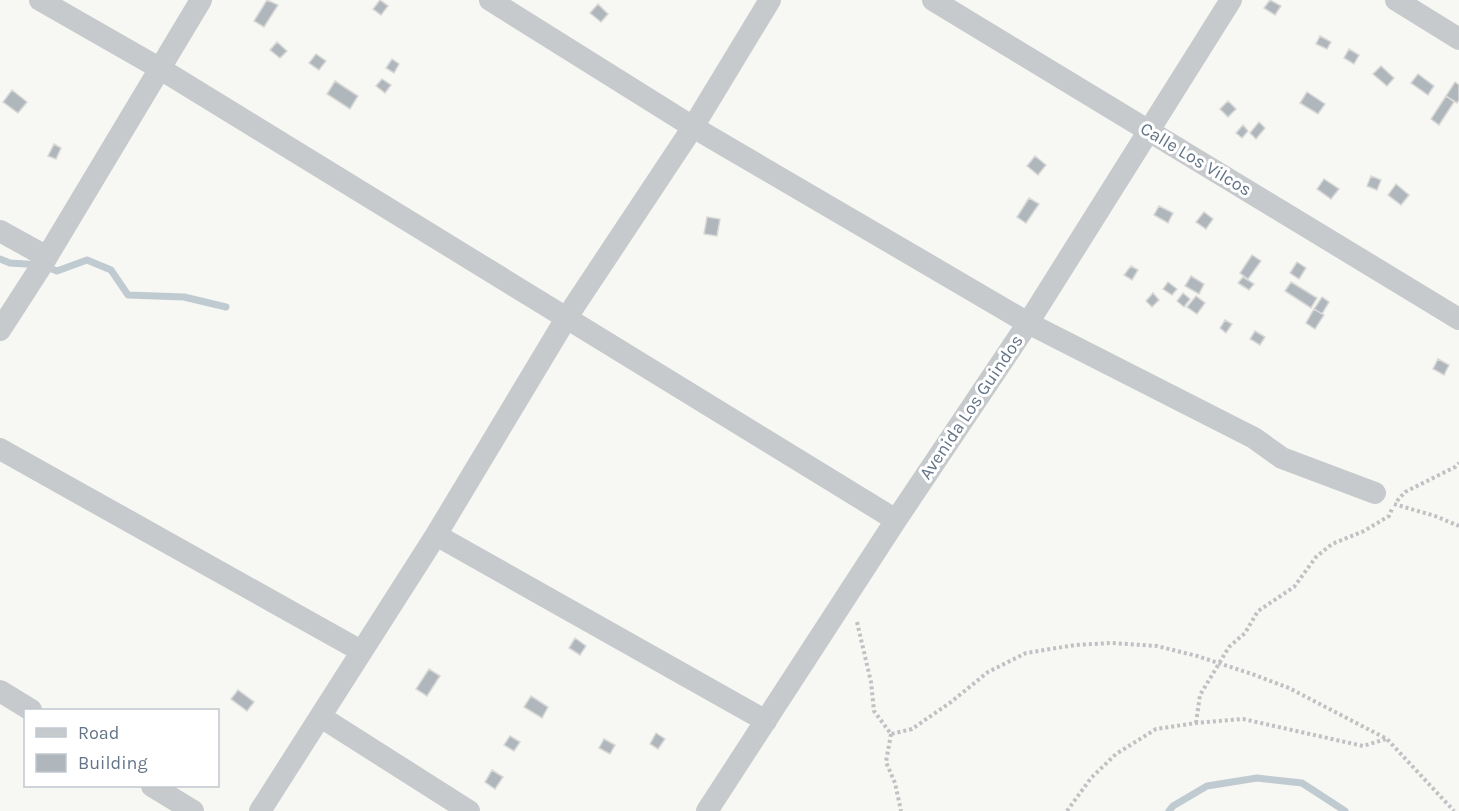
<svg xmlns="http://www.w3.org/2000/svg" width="1459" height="811" viewBox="0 0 1459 811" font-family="Karla,sans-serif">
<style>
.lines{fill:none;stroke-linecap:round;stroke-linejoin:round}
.stream{stroke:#c0cbd1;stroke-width:7}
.building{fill:#afb7bd;stroke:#d8d8d6;stroke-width:1.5}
.path{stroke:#bfc1c4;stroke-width:4;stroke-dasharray:3 3;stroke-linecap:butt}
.minor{stroke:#c6cacd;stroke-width:22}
.labels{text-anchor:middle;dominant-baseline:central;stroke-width:6;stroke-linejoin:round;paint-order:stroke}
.street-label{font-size:18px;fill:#637487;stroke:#fff}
</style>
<rect width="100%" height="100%" fill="#f7f7f3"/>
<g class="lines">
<path class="stream" d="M0,259L10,263L42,265L57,271L87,260L111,270L128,295L184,297L226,307
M1169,811L1173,806L1207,786L1257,778L1302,783L1345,811"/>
</g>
<path class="building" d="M267,0L278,5L264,27L254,21Z
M380,0L388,6L381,15L373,9Z
M1270,0L1281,6L1275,15L1264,8Z
M598,4L608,14L601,22L590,13Z
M1320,36L1331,42L1327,49L1316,44Z
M277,42L287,51L280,58L270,50Z
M1349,49L1359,55L1354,64L1344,58Z
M316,54L326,61L319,70L309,63Z
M392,59L399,64L394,73L386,68Z
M1381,66L1394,78L1387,86L1373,74Z
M1418,74L1434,86L1428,95L1411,83Z
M382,79L391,85L385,93L376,86Z
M335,81L358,96L350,109L327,94Z
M1455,82L1459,85V100L1457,103L1446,96Z
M12,90L27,102L18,113L3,102Z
M1307,92L1325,104L1318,114L1300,103Z
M1446,96L1454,102L1439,125L1431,119Z
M1228,101L1236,109L1228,117L1220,109Z
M1259,122L1265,128L1256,139L1250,133Z
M1243,125L1248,131L1242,138L1236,133Z
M54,144L61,148L56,159L48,156Z
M1035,156L1046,165L1038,175L1027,166Z
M1371,176L1381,180L1377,190L1367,186Z
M1324,179L1339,189L1331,199L1317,189Z
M1396,184L1409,195L1401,205L1388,195Z
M1029,198L1039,204L1026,223L1017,217Z
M1159,206L1173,213L1168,223L1154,215Z
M1204,212L1213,219L1206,229L1196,222Z
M707,217L720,219L717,236L704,234Z
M1252,255L1261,261L1248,279L1240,273Z
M1297,262L1306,268L1299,279L1290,273Z
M1131,266L1138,270L1132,280L1124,275Z
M1191,276L1204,284L1199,294L1185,286Z
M1243,277L1254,284L1249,290L1238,283Z
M1168,282L1177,289L1172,295L1163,289Z
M1291,282L1317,298L1311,308L1285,291Z
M1153,293L1159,300L1152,307L1146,301Z
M1183,293L1190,299L1184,307L1177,301Z
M1196,296L1205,303L1197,314L1187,307Z
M1322,297L1329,302L1322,314L1314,309Z
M1314,309L1324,315L1315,329L1306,323Z
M1225,320L1232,324L1226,333L1220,328Z
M1255,331L1265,337L1260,345L1250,339Z
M1438,359L1449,365L1444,375L1433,369Z
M575,638L586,646L580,655L569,648Z
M429,669L440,676L427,696L416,689Z
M238,690L254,702L247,711L231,699Z
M531,696L548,707L542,718L524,707Z
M656,733L665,739L658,749L650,744Z
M510,736L520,742L514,751L504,745Z
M604,739L615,745L610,754L599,748Z
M492,770L503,777L495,789L485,782Z"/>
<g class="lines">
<path class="path" d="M1397,501L1405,492L1455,467L1459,463
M1394,504L1435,516L1459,526
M857,622L871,682L874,711L891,734L912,729L951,702L988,672L1026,653L1075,645L1112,643L1157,646L1197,656L1252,674L1289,688L1387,739L1454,811
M1196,723L1200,695L1229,647L1245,633L1258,611L1294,587L1316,557L1332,544L1364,531L1389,516L1392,509
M891,734L886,762L895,783L901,811
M1067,811L1091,778L1116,754L1156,729L1196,723L1243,719L1363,746L1386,739"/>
<path class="minor" d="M40,0L159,68L896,520
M490,0L693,127L1028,323L1254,438L1282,458L1375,493
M933,0L1459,319
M1396,0L1459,39
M0,231L47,257
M0,330L42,265L201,0
M0,449L361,651
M436,535L766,721
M0,691L31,710
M321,717L469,811
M152,786L193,811
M260,811L436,535L567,317L693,127L770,0
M707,811L896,520L1028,323L1231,0"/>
</g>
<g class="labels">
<g class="street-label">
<text transform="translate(1196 159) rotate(31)">Calle Los Vilcos</text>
<text transform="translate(971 407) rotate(-56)">Avenida Los Guindos</text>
</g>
</g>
<rect x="24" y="709" width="195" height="78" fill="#ffffff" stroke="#c1c7cf" stroke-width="1.5"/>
<rect x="36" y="728" width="30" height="9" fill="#c6cacd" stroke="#c1c7cf" stroke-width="1.5"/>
<text x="78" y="739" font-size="18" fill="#637487">Road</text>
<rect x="36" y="754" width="30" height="18" fill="#afb7bd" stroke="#c1c7cf" stroke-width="1.5"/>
<text x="78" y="769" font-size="18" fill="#637487">Building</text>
</svg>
